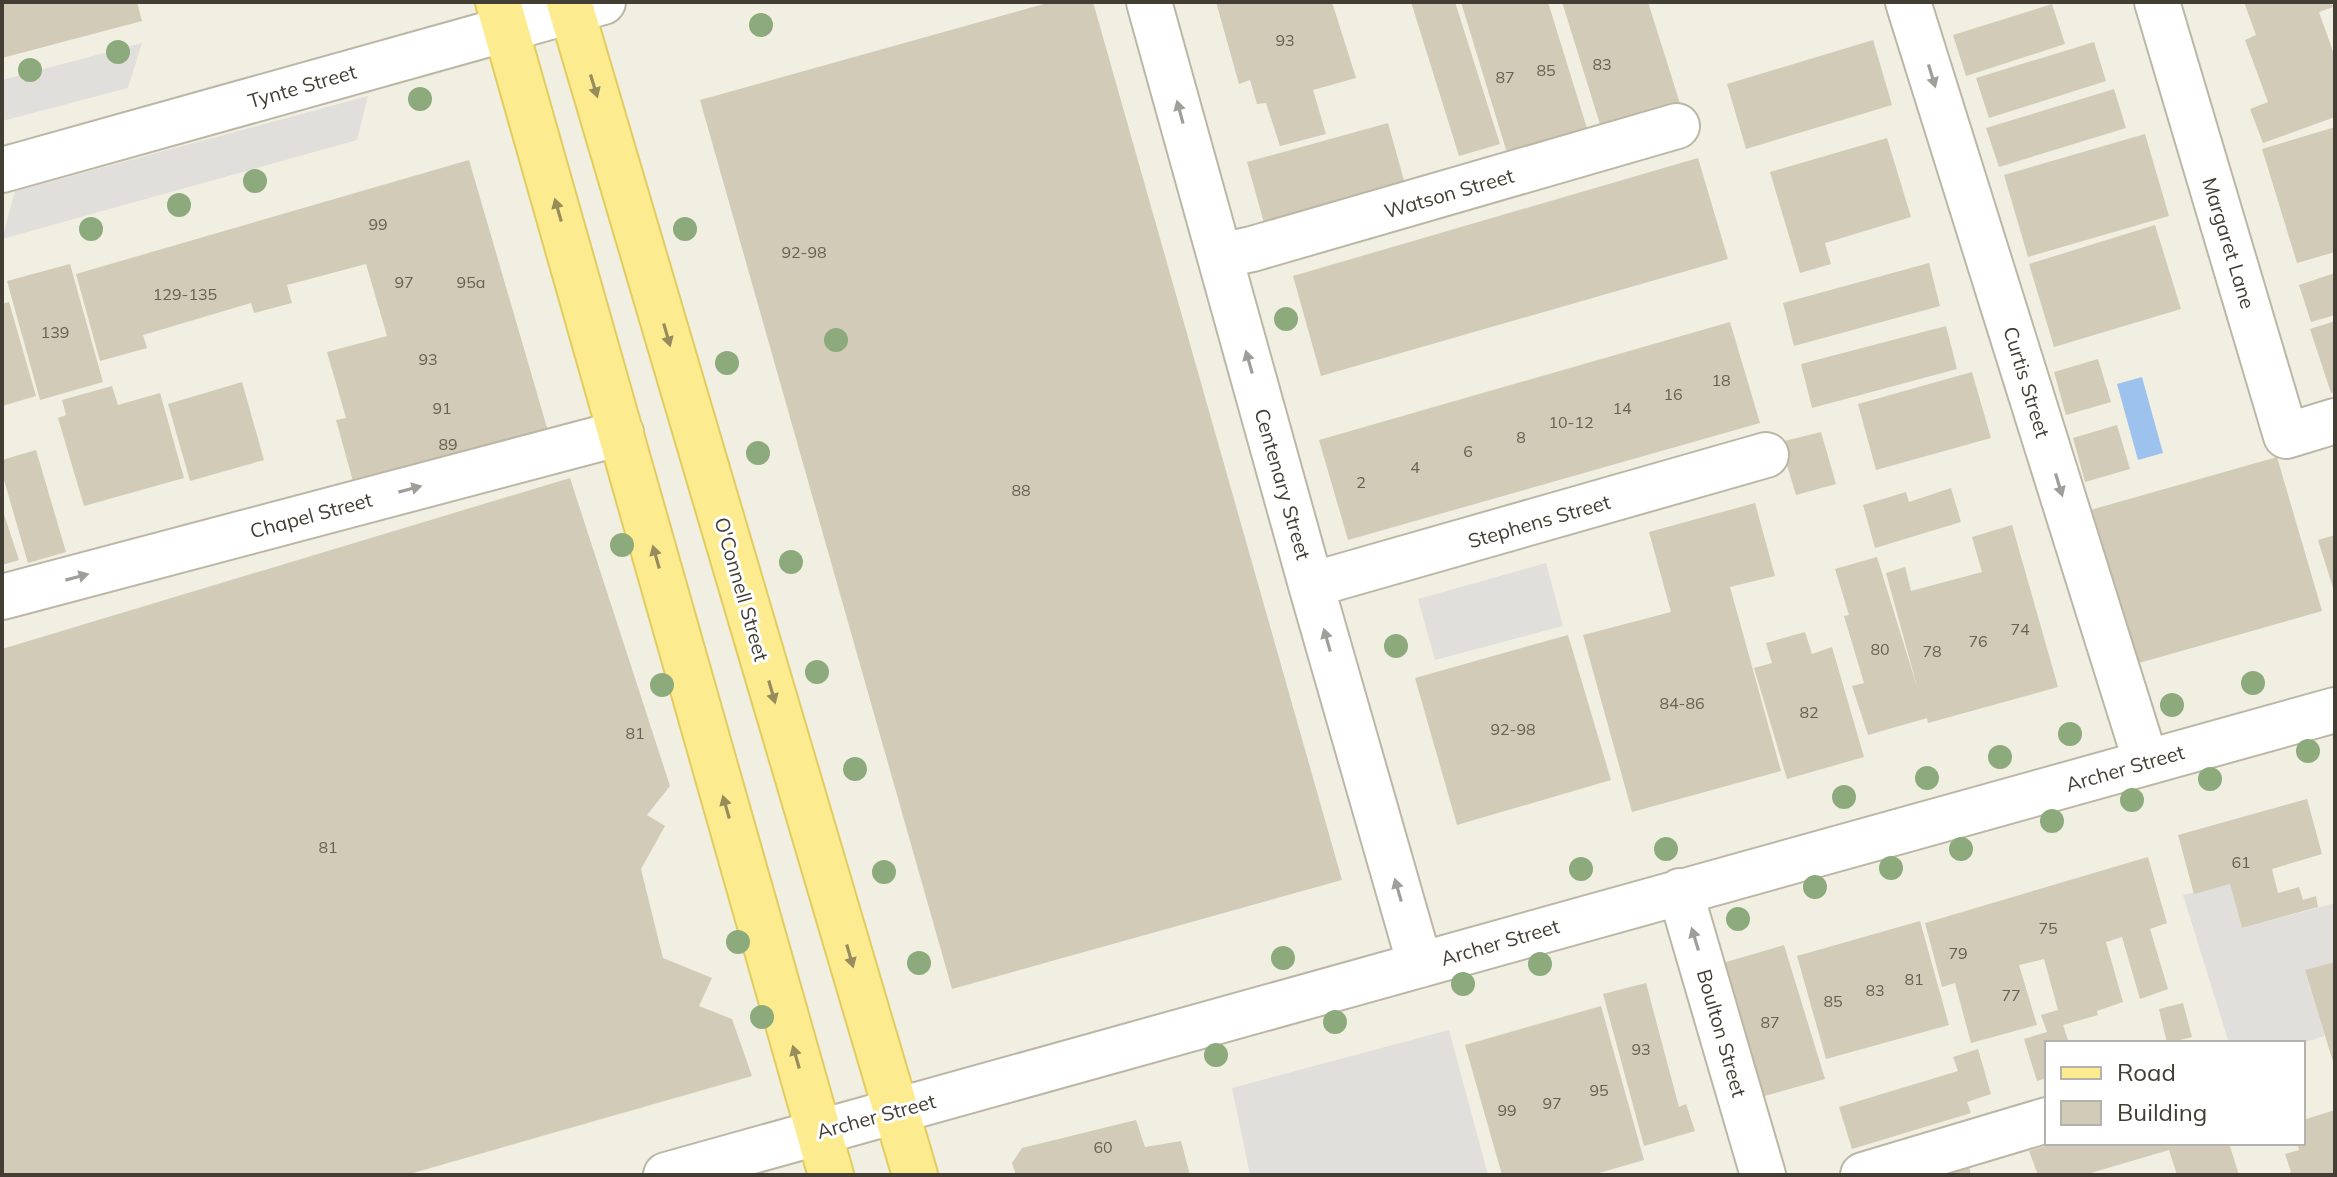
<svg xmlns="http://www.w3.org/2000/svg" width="2337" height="1177" viewBox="0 0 2337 1177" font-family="Mulish,sans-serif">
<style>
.parking{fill:#e1dfdb}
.water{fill:#9ec2ee}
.building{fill:#d2cbb8}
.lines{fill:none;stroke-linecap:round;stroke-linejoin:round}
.minor-casing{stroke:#bcb7a5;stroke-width:48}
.major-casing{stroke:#e1cc60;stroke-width:48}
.minor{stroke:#fff;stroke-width:44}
.major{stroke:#fdec8f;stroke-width:44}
.tree{fill:#8caa7c}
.oneway{fill:#a09e99}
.oneway2{fill:#968c5c}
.labels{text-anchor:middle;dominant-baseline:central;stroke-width:6;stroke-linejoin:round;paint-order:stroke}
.number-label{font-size:16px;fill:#666154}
.street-label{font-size:20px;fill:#423e33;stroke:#fff}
</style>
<rect width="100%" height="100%" fill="#f1eee2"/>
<path class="parking" d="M142,43L128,88L2,121V80Z
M368,96L357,140L2,239L15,191Z
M1546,563L1563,626L1435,660L1418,599Z
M2230,884L2242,928L2335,903V962L2305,971L2325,1036L2302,1043H2229L2183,895Z
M1449,1030L1488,1175H1250L1232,1088Z"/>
<path class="water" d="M2142,377L2163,453L2138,460L2117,384Z"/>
<path class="building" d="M2,2H137L142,21L2,58Z
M1051,2H1093L1342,880L952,989L700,100Z
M1216,2H1332L1356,78L1313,90L1326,134L1280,146L1266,103L1257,104L1250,80L1239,84Z
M1411,2H1455L1500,144L1459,156Z
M1461,2H1548L1590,138L1510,163Z
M1562,2H1648L1683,113L1604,137Z
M2244,2H2331L2333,7L2319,12L2335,57V117L2263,143L2250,109L2268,102L2245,40L2256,35Z
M2052,4L2065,44L1966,76L1953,35Z
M1873,40L1892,105L1746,149L1727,84Z
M2094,42L2106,81L1989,118L1976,78Z
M2114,89L2126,128L1999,167L1986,128Z
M1388,123L1405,184L1264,223L1247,162Z
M2335,127V252L2297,263L2262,149Z
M2145,134L2169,216L2028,257L2004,175Z
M1887,138L1911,217L1825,243L1831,264L1800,273L1770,172Z
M1698,158L1728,259L1321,376L1293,276Z
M469,160L550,438L356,492L336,420L346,418L327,352L387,336L366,264L287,285L292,303L254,313L251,303L143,335L147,348L100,361L76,274Z
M2155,225L2181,309L2054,347L2029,264Z
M1929,263L1940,306L1794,346L1783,303Z
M70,264L103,382L40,400L7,281Z
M2335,273V315L2311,322L2299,285Z
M9,302L36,396L2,406V304Z
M2335,321V392L2331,393L2310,329Z
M1730,322L1760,423L1348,540L1319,440Z
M1946,326L1957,369L1812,408L1801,364Z
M2098,359L2111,402L2066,415L2054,372Z
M1972,372L1991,438L1876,470L1858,404Z
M242,382L264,460L190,481L168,404Z
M112,386L118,405L160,393L184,478L84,506L58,418L66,415L62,400Z
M2117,425L2130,469L2085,482L2073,438Z
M1821,432L1836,484L1796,495L1780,442Z
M36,450L66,552L28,563L2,473V460Z
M2277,457L2322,611L2132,665L2087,511Z
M570,478L670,786L647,815L665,826L641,869L663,958L712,978L699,1006L732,1019L752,1076L406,1175H2V649Z
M1951,488L1961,522L1875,548L1863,505L1906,492L1909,502Z
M1755,503L1775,576L1730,587L1781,771L1632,812L1583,635L1671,612L1649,532Z
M2,508L19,560L2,565Z
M2012,525L2058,687L1928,723L1927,718L1868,735L1852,686L1864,683L1844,616L1849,615L1835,569L1877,557L1918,690L1886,573L1905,567L1911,591L1982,572L1972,537Z
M2335,535V591H2334L2318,540Z
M1805,632L1812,654L1832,647L1864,757L1787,779L1754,668L1772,663L1766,643Z
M1568,635L1611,780L1457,825L1415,678Z
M2307,799L2322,854L2272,869L2278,893L2299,887L2303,900L2316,896L2318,907L2242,928L2230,884L2194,894L2178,835Z
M2148,857L2167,923L2150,929L2168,989L2140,999L2122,937L2106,942L2123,1002L2097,1011L2098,1015L2063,1025L2069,1043H2047V1078L2037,1081L2024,1039L2047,1032L2041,1015L2058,1010L2044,959L2019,965L2037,1025L1971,1043L1955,983L1942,987L1925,923Z
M1920,921L1949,1025L1826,1059L1797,956Z
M1784,945L1825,1079L1754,1099L1716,965Z
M2335,962V1065H2334L2305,970Z
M1646,983L1679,1107L1686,1104L1695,1131L1644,1146L1603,994Z
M2183,1003L2192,1037L2167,1043L2159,1009Z
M1601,1006L1644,1160L1592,1175H1502L1465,1045Z
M1978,1049L1991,1094L1967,1102L1971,1113L1852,1149L1839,1107L1958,1071L1953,1057Z
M2335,1110V1175H2283L2291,1172L2285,1154L2299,1150L2297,1143H2303V1120Z
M1136,1120L1145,1147L1181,1141L1190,1175H1016L1012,1163L1022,1148Z
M2056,1143H2229L2239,1175H2177L2169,1150L2084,1175H2038L2029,1151Z
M1969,1166L1971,1175H1941V1174Z"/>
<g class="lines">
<g class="minor-casing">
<path id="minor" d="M1149,2L1311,585L1420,965
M1908,2L2146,762
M2157,2L2286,436L2335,421
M2,170L603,2
M1220,256L1252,249L1677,126
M1311,585L1766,455
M2,597L621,433
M1680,891L1763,1175
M666,1175L2335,710
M1863,1175L2047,1120"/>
</g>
<g class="major-casing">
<path id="major" d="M498,2L831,1175
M569,2L915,1175"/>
</g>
<use href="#minor" class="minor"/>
<use href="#major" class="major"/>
</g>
<g class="tree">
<circle cx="761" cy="25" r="12"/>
<circle cx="118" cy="52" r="12"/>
<circle cx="30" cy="70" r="12"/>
<circle cx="420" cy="99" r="12"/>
<circle cx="255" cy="181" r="12"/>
<circle cx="179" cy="205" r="12"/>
<circle cx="91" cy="229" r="12"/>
<circle cx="685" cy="229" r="12"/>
<circle cx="1286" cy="319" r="12"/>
<circle cx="836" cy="340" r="12"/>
<circle cx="727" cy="363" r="12"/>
<circle cx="758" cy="453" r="12"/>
<circle cx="622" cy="545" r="12"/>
<circle cx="791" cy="562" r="12"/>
<circle cx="1396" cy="646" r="12"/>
<circle cx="817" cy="672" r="12"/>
<circle cx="2253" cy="683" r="12"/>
<circle cx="662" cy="685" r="12"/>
<circle cx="2172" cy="705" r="12"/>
<circle cx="2070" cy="734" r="12"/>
<circle cx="2308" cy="751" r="12"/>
<circle cx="2000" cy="757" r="12"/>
<circle cx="855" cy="769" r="12"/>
<circle cx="1927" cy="778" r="12"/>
<circle cx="2210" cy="779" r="12"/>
<circle cx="1844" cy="797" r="12"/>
<circle cx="2132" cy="800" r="12"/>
<circle cx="2052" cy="821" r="12"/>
<circle cx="1666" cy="849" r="12"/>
<circle cx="1961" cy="849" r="12"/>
<circle cx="1891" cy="868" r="12"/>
<circle cx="1581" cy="869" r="12"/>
<circle cx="884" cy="872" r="12"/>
<circle cx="1815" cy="887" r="12"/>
<circle cx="1738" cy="919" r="12"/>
<circle cx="738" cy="942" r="12"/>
<circle cx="1283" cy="958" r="12"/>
<circle cx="919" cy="963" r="12"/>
<circle cx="1540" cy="964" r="12"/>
<circle cx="1463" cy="984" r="12"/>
<circle cx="762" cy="1017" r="12"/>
<circle cx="1335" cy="1022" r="12"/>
<circle cx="1216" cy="1055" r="12"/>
</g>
<defs><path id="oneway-solid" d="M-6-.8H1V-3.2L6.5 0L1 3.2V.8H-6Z" transform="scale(2)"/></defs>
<g class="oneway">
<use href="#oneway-solid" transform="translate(1932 76) rotate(73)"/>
<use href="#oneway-solid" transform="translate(1180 112) rotate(-105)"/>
<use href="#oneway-solid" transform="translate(1249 362) rotate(-106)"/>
<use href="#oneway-solid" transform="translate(2059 485) rotate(73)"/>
<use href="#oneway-solid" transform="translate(410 489) rotate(-15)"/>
<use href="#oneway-solid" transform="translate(77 577) rotate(-15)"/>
<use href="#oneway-solid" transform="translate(1327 640) rotate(-106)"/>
<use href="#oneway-solid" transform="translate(1398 890) rotate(-106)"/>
<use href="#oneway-solid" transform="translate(1695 939) rotate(-107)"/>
</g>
<g class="oneway2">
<use href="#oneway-solid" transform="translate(594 86) rotate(73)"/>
<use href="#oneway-solid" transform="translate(558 210) rotate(-106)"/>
<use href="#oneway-solid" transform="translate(667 335) rotate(74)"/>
<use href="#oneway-solid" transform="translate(656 557) rotate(-106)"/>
<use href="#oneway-solid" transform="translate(772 692) rotate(74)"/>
<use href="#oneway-solid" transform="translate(726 807) rotate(-106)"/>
<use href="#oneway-solid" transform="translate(850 956) rotate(74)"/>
<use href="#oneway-solid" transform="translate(796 1057) rotate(-106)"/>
</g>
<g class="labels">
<g class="number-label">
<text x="1285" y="40">93</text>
<text x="1602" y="64">83</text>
<text x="1546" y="70">85</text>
<text x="1505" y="77">87</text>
<text x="378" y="224">99</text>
<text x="804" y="252">92-98</text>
<text x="404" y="282">97</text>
<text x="471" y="282">95a</text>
<text x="185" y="294">129-135</text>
<text x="55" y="332">139</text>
<text x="428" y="359">93</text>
<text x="1721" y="380">18</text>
<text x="1673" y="394">16</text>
<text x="442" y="408">91</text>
<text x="1622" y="408">14</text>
<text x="1571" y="422">10-12</text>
<text x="1521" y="437">8</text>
<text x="448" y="444">89</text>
<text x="1468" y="451">6</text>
<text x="1415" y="467">4</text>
<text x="1361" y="482">2</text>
<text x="1021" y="490">88</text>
<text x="2020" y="629">74</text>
<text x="1978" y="641">76</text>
<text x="1880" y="649">80</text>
<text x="1932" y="651">78</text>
<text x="1682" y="703">84-86</text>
<text x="1809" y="712">82</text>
<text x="1513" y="729">92-98</text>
<text x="635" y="733">81</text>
<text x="328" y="847">81</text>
<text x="2241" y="862">61</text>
<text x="2048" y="928">75</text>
<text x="1958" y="953">79</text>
<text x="1914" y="979">81</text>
<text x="1875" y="990">83</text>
<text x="2011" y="995">77</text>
<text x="1833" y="1001">85</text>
<text x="1770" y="1022">87</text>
<text x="1641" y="1049">93</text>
<text x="1599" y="1090">95</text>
<text x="1552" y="1103">97</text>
<text x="1507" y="1110">99</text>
<text x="1103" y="1147">60</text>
</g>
<g class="street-label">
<text transform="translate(302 86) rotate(-16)">Tynte Street</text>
<text transform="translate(1449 193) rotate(-16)">Watson Street</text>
<text transform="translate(2229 243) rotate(73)">Margaret Lane</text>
<text transform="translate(2027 382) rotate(73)">Curtis Street</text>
<text transform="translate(1283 484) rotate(74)">Centenary Street</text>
<text transform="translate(311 515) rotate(-15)">Chapel Street</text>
<text transform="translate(1539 521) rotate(-16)">Stephens Street</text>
<text transform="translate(742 589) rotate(74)">O'Connell Street</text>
<text transform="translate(2125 768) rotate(-16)">Archer Street</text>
<text transform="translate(1500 942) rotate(-16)">Archer Street</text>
<text transform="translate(1722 1033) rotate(74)">Boulton Street</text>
<text transform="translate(876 1116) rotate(-15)">Archer Street</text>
</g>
</g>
<rect width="2337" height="1177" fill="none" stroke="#423e33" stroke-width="8"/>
<rect x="2045" y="1041" width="260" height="104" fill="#ffffff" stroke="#b3b2ad" stroke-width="2"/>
<rect x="2061" y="1067" width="40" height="12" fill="#fdec8f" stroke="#b3b2ad" stroke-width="2"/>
<text x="2117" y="1081" font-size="24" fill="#423e33">Road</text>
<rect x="2061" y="1101" width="40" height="24" fill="#d2cbb8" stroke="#b3b2ad" stroke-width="2"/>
<text x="2117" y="1121" font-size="24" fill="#423e33">Building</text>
</svg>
